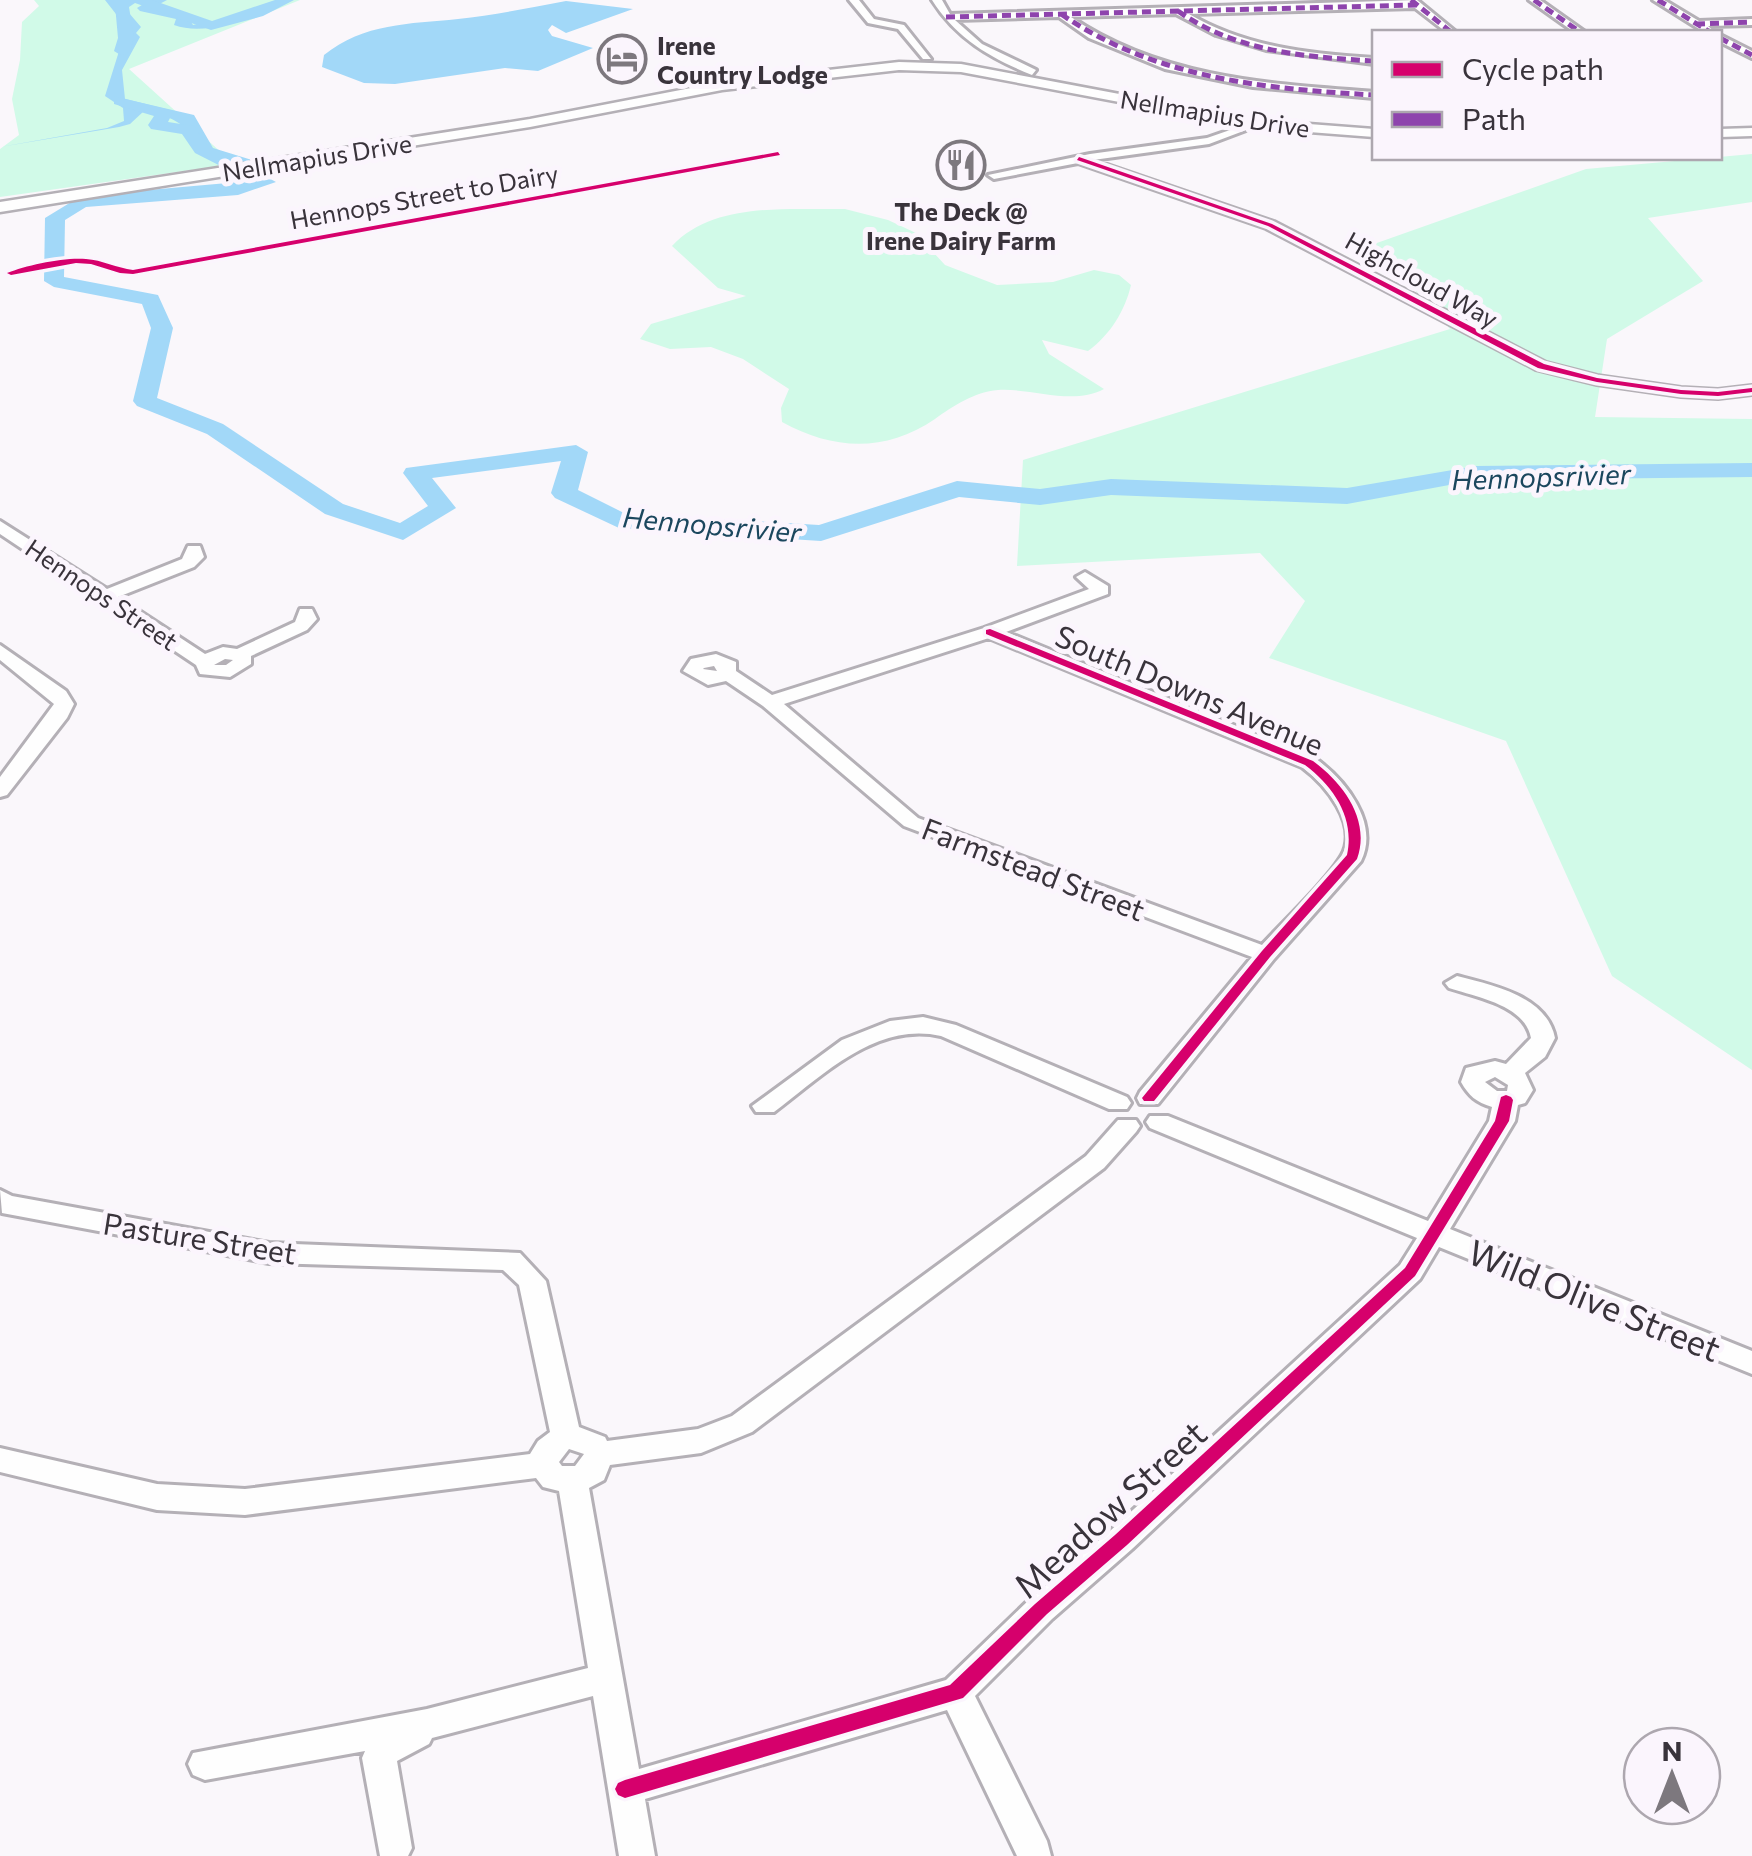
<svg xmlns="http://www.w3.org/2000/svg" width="1752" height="1856" viewBox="0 0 1752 1856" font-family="Commissioner,sans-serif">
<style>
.green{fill:#d1fae8}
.water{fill:#a2d8f8}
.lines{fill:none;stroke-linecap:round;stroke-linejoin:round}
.river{fill:#a2d8f8;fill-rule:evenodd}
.minor-casing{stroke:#b4b0b6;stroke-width:6}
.major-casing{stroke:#b4b0b6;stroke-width:5}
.minor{fill:#fefefe;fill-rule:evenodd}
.major{fill:#fefefe;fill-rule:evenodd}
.quiet{stroke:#8e44ad;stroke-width:5;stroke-dasharray:9 5;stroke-linecap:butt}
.cycleway-casing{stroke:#fbf5fd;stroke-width:7}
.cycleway{fill:#d6006c;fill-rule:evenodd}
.labels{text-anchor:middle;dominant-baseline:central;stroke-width:10;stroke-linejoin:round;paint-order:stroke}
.far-poi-label{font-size:25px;font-weight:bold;fill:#39333b;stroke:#fbf5fd;text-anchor:start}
.far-street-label{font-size:25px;fill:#39333b;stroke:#fbf5fd}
.far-water-label{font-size:28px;font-style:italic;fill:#1b475e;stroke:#fbf5fd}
.street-label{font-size:30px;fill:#39333b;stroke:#fbf5fd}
.near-street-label{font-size:35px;fill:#39333b;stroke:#fbf5fd}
</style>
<rect width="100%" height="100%" fill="#faf7fb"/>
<path class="green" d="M34,0H300L129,69L234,164L0,197V149L19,135L12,99L20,60L22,22L39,6Z
M1752,154V202L1648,218L1703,281L1607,339L1595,417L1752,419V1070L1612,976L1506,741L1269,658L1305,601L1260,553L1017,566L1023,460L1450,329L1374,244L1586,169Z
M845,209L888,220L931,240L934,253L945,265L997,285L1053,282L1094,270L1119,275L1131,285C1125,311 1110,335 1088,351L1042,340L1049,354L1104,389C1072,406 1033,388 998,390C974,392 953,406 935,419C885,453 833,450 782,422L781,408L789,389L743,359L711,347L670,349L640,339L651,324L746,296L718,288L672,246C714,201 789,210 845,209Z"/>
<path class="water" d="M105,0H130L123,6L141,27L136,33L140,37L122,70L125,99L194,115L213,148L265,164L274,175L242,172L194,150C196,125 165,114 144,111L130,124L119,127L0,147L107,128L124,121L123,108L105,96L125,32L123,23Z
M150,0H167L152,8L195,18L189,19L193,25L203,23L202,19C228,33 259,0 288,0C255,14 210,38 174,25L176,19L140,11L137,8Z
M566,1L633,9L566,33L552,25L548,30L552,36L593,48L538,71L505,68L395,84L364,83L322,67L324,55C364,23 409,24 458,19C494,15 530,8 566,1Z"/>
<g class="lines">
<path class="river" d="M120,0H152L212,21L275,0H294L263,16L211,30L135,3L129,7L134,38L130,51L122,56L114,51L118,38L115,5Z
M114,96L170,110L172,114L168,122L194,126L207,145L276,182L238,195L86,207L65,220L64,277L158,295L173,328L157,398L223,424L343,504L400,523L428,506L403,473L406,468L576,445L588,452L578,490L624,513L819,525L957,481L1040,489L1111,479L1347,488L1476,466L1752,463V477L1476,480L1347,504L1111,495L1040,505L959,497L821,541L619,528L555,498L551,493L561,461L432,478L456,508L403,540L325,514L207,434L137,406L133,401L151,328L142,304L54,287L44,281L45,218L81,196L250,181L195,153L182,134L151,129L148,125L154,116L114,104Z"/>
<g class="minor-casing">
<path id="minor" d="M849,0H859L874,19L904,25L931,59H923L898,29L868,23Z
M932,0H942L950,14L1417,0L1456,32H1446L1415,8L1189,14C1245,47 1310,54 1374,58V64L1266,50L1216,35L1176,14L1071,17C1160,78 1269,84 1374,92V98L1253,87L1165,69L1089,38L1059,17L955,20L982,44L1036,70L1032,75C990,58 956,38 932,0Z
M1529,0H1540L1585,32H1574Z
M1653,0H1664L1699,21L1752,19V25L1708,26L1715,32H1704Z
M1720,35L1752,51V58L1720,42Z
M1253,122L1262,124L1209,144L1093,160L1274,222L1546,363L1597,376L1681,388L1718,390L1752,386V394L1718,398L1681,396L1597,384L1536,369L1266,228L1078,163L994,179L988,175L1090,154L1207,138Z
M0,521L107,589L182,559L188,546H200L204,557L194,567L118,597L205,654L223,647L237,649L295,622L300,609H312L317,619L307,630L251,656V664L230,677L200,674L196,665L0,534ZM225,659L233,660L226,665H214Z
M1085,572L1108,586V594L1006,632L1316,759C1345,780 1380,823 1361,861L1274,959L1158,1104H1140L1137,1098L1140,1092L1252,957L904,826L763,706L726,681L708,685L683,671L691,659L716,654L736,662V671L772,695L984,628L1089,589L1076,577ZM989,638L1302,767C1325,784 1359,824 1342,855C1329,878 1282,923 1262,945L918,818L784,704ZM714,666L717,671L703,669L704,668Z
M0,645L66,691L74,704L67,718L7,795L0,797V777L54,704L0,660Z
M1457,976C1492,985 1547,996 1555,1038L1545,1057L1525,1073L1533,1090L1525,1103L1518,1105L1515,1121L1450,1229L1752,1351V1374L1439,1247L1420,1279L1132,1549L1052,1619L975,1696L1047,1841L1051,1856H1017L947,1710L645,1799L655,1856H619L593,1696L432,1738L429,1744L397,1761L412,1848L408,1856H380L362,1758L365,1751L205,1780L193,1775L188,1764L193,1753L427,1709L588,1668L559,1491L543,1487L536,1478L245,1515L157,1510L0,1472V1448L157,1484L245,1489L530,1454L538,1441L550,1432L519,1285L503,1270L269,1263L2,1213L0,1190L12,1196L269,1243L520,1253L546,1281L579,1427L605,1437L607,1441L698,1429L732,1416L1086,1156L1118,1120H1136L1140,1126L1136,1132L1104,1168L752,1432L701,1453L610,1465L604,1480L589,1488L639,1769L946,1680L1030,1599L1110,1531L1400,1265L1417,1238L1150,1128L1146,1122L1150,1116H1168L1428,1221L1489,1121L1492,1107C1476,1102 1469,1096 1461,1082L1466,1068L1495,1061L1506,1064L1531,1038C1525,1005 1476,997 1449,988L1445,983ZM1495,1077L1508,1085L1507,1091H1497L1485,1082ZM569,1449L584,1454L575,1466H562L559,1462Z
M923,1017L956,1025L1127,1097L1131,1103L1127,1109H1109L941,1036C876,1021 822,1076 774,1112H756L752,1106L842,1040L890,1021Z"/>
</g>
<g class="major-casing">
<path id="major" d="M899,62L961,64L1257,120L1374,129V137L1257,128L961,72L899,70L722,90L530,127L0,212V202L530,119L722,82Z
M1752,128V136L1720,137V129Z"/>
</g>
<use href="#minor" class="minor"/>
<use href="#major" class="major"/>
<path class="quiet" d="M1411,0L1451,32
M1534,0L1580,32
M1658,0L1710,32
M1178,11C1236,52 1305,57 1374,61
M1061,14C1154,78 1264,89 1374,95
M946,17L1417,5
M1696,24L1752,22
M1720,38L1752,55"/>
<g class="cycleway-casing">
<path id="cycleway" d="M778,152L780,155L133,274L120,273L91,264L76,263L11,275L7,273C27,265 64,257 86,259C102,260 117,268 133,270Z
M1079,157L1272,224L1544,364L1597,378L1681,390L1718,392L1752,388V392L1718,396L1681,394L1597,382L1538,368L1268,226L1077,160Z
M990,629L1313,761C1343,783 1371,820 1357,859L1270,957L1154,1101H1144L1142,1098L1262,951L1347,855C1355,818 1334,787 1305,765L986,634V630Z
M1506,1095L1511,1097L1513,1100L1509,1121L1415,1276L1127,1545L1047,1614L963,1698L625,1798L618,1795L615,1789L618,1783L625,1780L950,1685L1035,1604L1115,1535L1405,1268L1495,1121L1501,1097Z"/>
</g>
<use href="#cycleway" class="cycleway"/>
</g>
<defs>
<g id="hotel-ring" transform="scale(2.5)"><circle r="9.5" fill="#fbf5fd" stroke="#7d787e" stroke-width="1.5"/><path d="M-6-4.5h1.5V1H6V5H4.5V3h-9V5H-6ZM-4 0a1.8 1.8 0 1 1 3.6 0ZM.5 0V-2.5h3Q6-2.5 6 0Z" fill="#7d787e"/></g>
<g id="restaurant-ring" transform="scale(2.5)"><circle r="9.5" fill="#fbf5fd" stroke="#7d787e" stroke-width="1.5"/><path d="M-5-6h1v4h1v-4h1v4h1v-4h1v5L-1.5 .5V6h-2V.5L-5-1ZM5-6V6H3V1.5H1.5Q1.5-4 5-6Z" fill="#7d787e"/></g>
</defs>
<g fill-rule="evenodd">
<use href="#hotel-ring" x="622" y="59"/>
<use href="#restaurant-ring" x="961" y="165"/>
</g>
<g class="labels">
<g class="far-poi-label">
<text x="657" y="45">Irene<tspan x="657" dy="29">Country Lodge</tspan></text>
<text x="961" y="211" text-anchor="middle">The Deck @<tspan x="961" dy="29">Irene Dairy Farm</tspan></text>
</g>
<g class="far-street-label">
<text transform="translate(1215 113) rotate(9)">Nellmapius Drive</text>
<text transform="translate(317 157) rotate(-9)">Nellmapius Drive</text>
<text transform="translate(424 196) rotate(-10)">Hennops Street to Dairy</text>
<text transform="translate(1422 279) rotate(29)">Highcloud Way</text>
<text transform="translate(102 594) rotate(34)">Hennops Street</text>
</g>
<g class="far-water-label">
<text transform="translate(1541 476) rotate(-2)">Hennopsrivier</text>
<text transform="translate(712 524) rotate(5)">Hennopsrivier</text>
</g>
<g class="street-label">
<text transform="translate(1190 689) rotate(23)">South Downs Avenue</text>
<text transform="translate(1034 868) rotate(21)">Farmstead Street</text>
<text transform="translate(200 1237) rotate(9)">Pasture Street</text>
</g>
<g class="near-street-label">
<text transform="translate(1595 1299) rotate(22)">Wild Olive Street</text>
<text transform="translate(1109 1508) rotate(-42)">Meadow Street</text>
</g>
</g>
<rect x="1372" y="30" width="350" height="130" fill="#fbf5fd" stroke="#ada7af" stroke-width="2.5"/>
<rect x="1392" y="62" width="50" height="15" fill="#d6006c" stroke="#ada7af" stroke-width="2.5"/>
<text x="1462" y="80" font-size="30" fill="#39333b">Cycle path</text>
<rect x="1392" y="112" width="50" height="15" fill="#8e44ad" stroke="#ada7af" stroke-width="2.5"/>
<text x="1462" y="130" font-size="30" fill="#39333b">Path</text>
<g transform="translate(1672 1776)"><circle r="48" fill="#fbf5fd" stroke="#ada7af" stroke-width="2.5"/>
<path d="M0-8L18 38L0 25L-18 38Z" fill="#7d787e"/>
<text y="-15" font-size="28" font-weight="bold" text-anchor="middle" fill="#39333b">N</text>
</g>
</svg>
